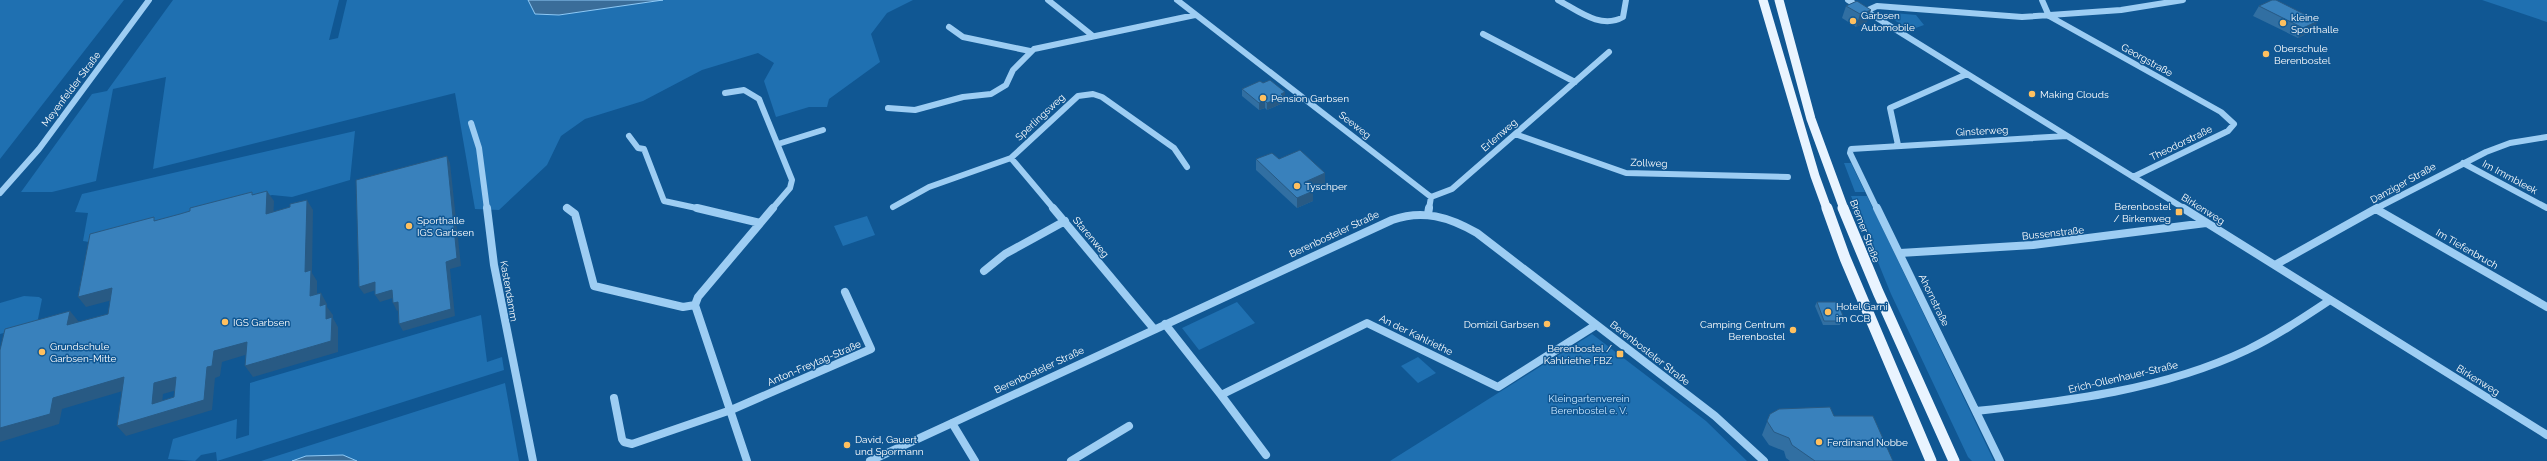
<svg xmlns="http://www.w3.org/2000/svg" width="2547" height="461" viewBox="0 0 2547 461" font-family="Raleway,sans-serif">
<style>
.green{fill:#1f70b1}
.water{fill:#3a6d99;stroke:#8ecaf7}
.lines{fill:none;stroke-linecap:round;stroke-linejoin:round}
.minor-far1{stroke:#9dcdf3;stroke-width:6}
.minor{stroke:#9dcdf3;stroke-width:8}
.major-far1{stroke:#e9f4ff;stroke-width:9}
.major{stroke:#e9f4ff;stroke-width:11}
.wall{fill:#316fa2}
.shaded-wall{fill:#285a84}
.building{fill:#3981bc;stroke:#285a84;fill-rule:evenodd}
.poi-dot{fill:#ffc05f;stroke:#105793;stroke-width:1.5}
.labels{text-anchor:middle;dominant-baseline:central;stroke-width:3;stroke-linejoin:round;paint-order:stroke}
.poi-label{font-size:10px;fill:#fff;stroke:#105793;text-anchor:start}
.street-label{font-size:10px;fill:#fff;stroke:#105793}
.park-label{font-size:10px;fill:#c5e4fe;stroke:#105793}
</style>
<rect width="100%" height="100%" fill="#105793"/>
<path class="green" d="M0,0H124L0,159Z
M173,0H339L329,40L338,38L347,0H528L535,14L559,15L663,0H913L887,13L871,34L880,62L829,99L827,107H809L776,117L764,81L774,63L758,53L702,70L643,101L585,119L561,136L547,165L499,210L475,209L455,93L153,169L166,77L113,89L96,181L52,192H21L92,94L107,91Z
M2482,0H2547V22Z
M1894,13L1916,15L1924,25L1910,30L1891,18Z
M355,131L350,180L292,197L272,195L89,242L83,241L88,213L75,212L82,194Z
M1844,163H1851L1865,192H1855Z
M1851,196H1867L1994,461H1972L1968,457L1891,294Z
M867,216L875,235L843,246L834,226Z
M24,296L39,297L42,299L37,324L0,334V303Z
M1237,302L1255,323L1199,350L1182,328Z
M481,315L487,362L502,357L504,370L217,461L216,452L201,455L195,461L168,459L173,439L237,419L236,439L249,435L250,383Z
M1592,334L1706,421L1747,461H1390Z
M1418,357L1436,373L1418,383L1401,366Z
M505,383L519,461H357C335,451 315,457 292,461C282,461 271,461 261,461Z"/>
<path class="water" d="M528,0H663L559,15L535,14Z
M343,455L357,461H292L306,456Z"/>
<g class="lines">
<path class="minor-far1" d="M1048,0L1093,36
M1177,0L1431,197L1429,209
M1558,0C1577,10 1601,30 1623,17L1626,0
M1848,0L2185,209
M2042,0L2049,16
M1866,11L1877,6L2022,17L2121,10L2183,0
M2049,16L2221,112L2234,124L2228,131L2133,177
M949,27L963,37L1030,51
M1483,34L1575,82
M725,93L744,90L759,99L792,180L790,188L772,209
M888,108L915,110L963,97L991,94L1006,85L1013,70L1034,49L1195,15
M471,123L479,148L487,209
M1515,134L1626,173L1788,177
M629,136L638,148L644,149L664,201L701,209
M778,144L823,130
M1898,145L1890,108L1967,74
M1011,158L1054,209
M2463,163L2547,208
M0,193L39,149L149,0
M1431,197L1452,189L1609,52
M893,207L929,187L1011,158L1078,96L1093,94L1102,97L1174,148L1187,167
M566,208L568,209
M1877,209L1850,153L1851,149L2067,136
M2375,209L2486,152L2510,143L2547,137"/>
<path class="minor" d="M487,208L494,265L533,461
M567,208L575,214L594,286L683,307L695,305
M697,208L760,223
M1053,208L1154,329
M1877,208L2000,461
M2183,208L2547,435
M2376,209L2547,307
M1428,214L1429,208
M1900,253L2033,245L2206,223
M2275,265L2377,208
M984,271L1005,254L1065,221
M1165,324L1221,395L1367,323L1498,387L1596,325
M1221,395L1266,455
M614,398L622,439L624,442L632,444L731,410L871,349L845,292
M1976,411C2068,401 2163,390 2247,350C2276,336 2303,318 2330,300
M952,423L975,461
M747,461L695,305L698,297L773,208
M870,461L1392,220C1423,209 1449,217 1477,233L1715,416L1764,461
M1071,461L1129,426"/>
<path class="major-far1" d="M1763,0L1815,176L1827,209
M1779,0L1811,119L1844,209"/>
<path class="major" d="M1827,208L1845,258L1931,461
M1843,208L1878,292L1954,461"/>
</g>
<path class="wall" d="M1857,1L1867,22L1856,27L1842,18L1846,6Z
M2259,6L2312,31L2298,38L2253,16Z
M1263,83L1285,99L1283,100V103L1267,110L1265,108L1259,110L1242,96V89Z
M1256,159H1279L1325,173V184L1312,190L1313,191V201L1297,208L1256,170Z
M1817,302L1843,316L1842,320H1841L1842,321L1840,325H1823L1815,306Z
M1770,414L1834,416L1893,461H1790L1786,458L1784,451L1769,445L1762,435Z"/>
<path class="shaded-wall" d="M1871,10L1867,22L1856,27L1860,14Z
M2318,21L2312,31L2298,38L2303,28Z
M1285,92V99L1283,100V103L1267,110V103L1281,94Z
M1265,101V108L1259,110V103Z
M447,156L450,163L461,266L450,269L455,316L403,331L399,324Z
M1325,173V184L1304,193L1305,182Z
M267,191L274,201L273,224L266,214Z
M1313,191V201L1297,208V198Z
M307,200L313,210L312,273L317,281V307L310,296L305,272Z
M375,282L379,289L364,294L359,287Z
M112,288L120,298L86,307L78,297Z
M392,290L396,297L380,302L375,295Z
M321,293L327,304V307L333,315V318L338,327V352L253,377L245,366L326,319L320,306Z
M398,302L402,309L397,311L393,303Z
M70,311L79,322L67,325Z
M247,342L255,352L222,362L220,376L215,378L212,410L126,436L117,426L152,404L154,383L176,377L184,388L163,394L161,413L207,367L214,351Z
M124,377L133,388L62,409L59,424L0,442V428L53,398Z"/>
<path class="building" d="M2272,0H2276L2318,21L2303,28L2259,6Z
M1857,1L1871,10L1860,14L1846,6Z
M1270,80L1285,92L1281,94L1283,96L1267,103L1265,101L1259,103L1242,89L1260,81L1263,83Z
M1300,150L1325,173L1305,182L1313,191L1297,198L1256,159L1272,153L1279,159Z
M447,156L457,258L446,262L451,309L399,324L398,302L393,303L392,290L375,295V282L359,287L356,180Z
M267,191L266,214L290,207V204L307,200L305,272L311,270L310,296L321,293L320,306L326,304V319L332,317L331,341L245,366L247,342L214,351L212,366L207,367L204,400L117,426L124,377L53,398L50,414L0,428V350L5,329L70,311L67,325L108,314L112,288L78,297L90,234L154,217V221L180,214L190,211V208L252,192V195ZM176,377L174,397L152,404L154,383Z
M1817,302H1838L1843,316H1840L1842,321H1824Z
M1830,407L1834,416H1873L1893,461H1815L1792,445L1789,438L1774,432L1767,421L1770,414L1779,409Z"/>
<g class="poi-dot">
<circle cx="1853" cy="21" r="4"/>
<circle cx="2283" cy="23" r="4"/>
<circle cx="2266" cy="54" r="4"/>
<circle cx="2032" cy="94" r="4"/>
<circle cx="1263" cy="98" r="4"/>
<circle cx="1297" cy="186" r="4"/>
<rect x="2175" y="208" width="8" height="8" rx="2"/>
<circle cx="409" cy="226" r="4"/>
<circle cx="1828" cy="312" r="4"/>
<circle cx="225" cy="322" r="4"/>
<circle cx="1547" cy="324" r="4"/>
<circle cx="1793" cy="330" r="4"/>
<circle cx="42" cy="352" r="4"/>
<rect x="1616" y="350" width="8" height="8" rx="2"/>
<circle cx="1819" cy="442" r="4"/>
<circle cx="847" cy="445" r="4"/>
</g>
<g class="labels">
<g class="poi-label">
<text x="1861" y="15">Garbsen<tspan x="1861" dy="12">Automobile</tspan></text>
<text x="2291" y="17">kleine<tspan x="2291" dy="12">Sporthalle</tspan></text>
<text x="2274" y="48">Oberschule<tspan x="2274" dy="12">Berenbostel</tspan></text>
<text x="2040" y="94">Making Clouds</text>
<text x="1271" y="98">Pension Garbsen</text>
<text x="1305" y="186">Tyschper</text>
<text x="2171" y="206" text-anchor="end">Berenbostel<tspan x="2171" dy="12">/ Birkenweg</tspan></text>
<text x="417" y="220">Sporthalle<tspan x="417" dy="12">IGS Garbsen</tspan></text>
<text x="1836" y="306">Hotel Garni<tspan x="1836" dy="12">im CCB</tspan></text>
<text x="233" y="322">IGS Garbsen</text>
<text x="1539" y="324" text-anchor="end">Domizil Garbsen</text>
<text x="1785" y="324" text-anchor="end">Camping Centrum<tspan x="1785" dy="12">Berenbostel</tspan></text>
<text x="50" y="346">Grundschule<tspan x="50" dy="12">Garbsen-Mitte</tspan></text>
<text x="1612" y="348" text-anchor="end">Berenbostel /<tspan x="1612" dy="12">Kahlriethe FBZ</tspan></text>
<text x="855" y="439">David, Gauert<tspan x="855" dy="12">und Spormann</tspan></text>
<text x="1827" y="442">Ferdinand Nobbe</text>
</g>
<g class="street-label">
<text transform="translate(2147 60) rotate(29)">Georgstraße</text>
<text transform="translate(71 89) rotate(-53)">Meyenfelder Straße</text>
<text transform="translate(1040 117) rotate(-43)">Sperlingsweg</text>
<text transform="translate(1355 125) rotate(38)">Seeweg</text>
<text transform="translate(1982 131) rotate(-3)">Ginsterweg</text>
<text transform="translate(1499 135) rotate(-41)">Erlenweg</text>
<text transform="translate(2181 143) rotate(-26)">Theodorstraße</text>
<text transform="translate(1649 163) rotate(2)">Zollweg</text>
<text transform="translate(2510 177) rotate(28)">Im Immbleek</text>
<text transform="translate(2403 183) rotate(-29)">Danziger Straße</text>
<text transform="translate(2203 209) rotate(32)">Birkenweg</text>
<text transform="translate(1865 231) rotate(69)">Bremer Straße</text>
<text transform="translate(2053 233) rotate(-6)">Bussenstraße</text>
<text transform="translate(1334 234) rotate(-25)">Berenbosteler Straße</text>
<text transform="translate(1091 237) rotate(50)">Starenweg</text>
<text transform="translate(2467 249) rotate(30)">Im Tiefenbruch</text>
<text transform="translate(509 291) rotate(80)">Kastendamm</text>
<text transform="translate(1934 300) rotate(64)">Ahornstraße</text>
<text transform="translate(1416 335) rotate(26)">An der Kahlriethe</text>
<text transform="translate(1650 353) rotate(38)">Berenbosteler Straße</text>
<text transform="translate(814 363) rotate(-23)">Anton-Freytag-Straße</text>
<text transform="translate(1039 370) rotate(-25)">Berenbosteler Straße</text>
<text transform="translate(2123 377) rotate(-13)">Erich-Ollenhauer-Straße</text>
<text transform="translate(2478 380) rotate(32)">Birkenweg</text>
</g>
<g class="park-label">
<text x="1589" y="398">Kleingartenverein<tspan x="1589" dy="12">Berenbostel e. V.</tspan></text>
</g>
</g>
</svg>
